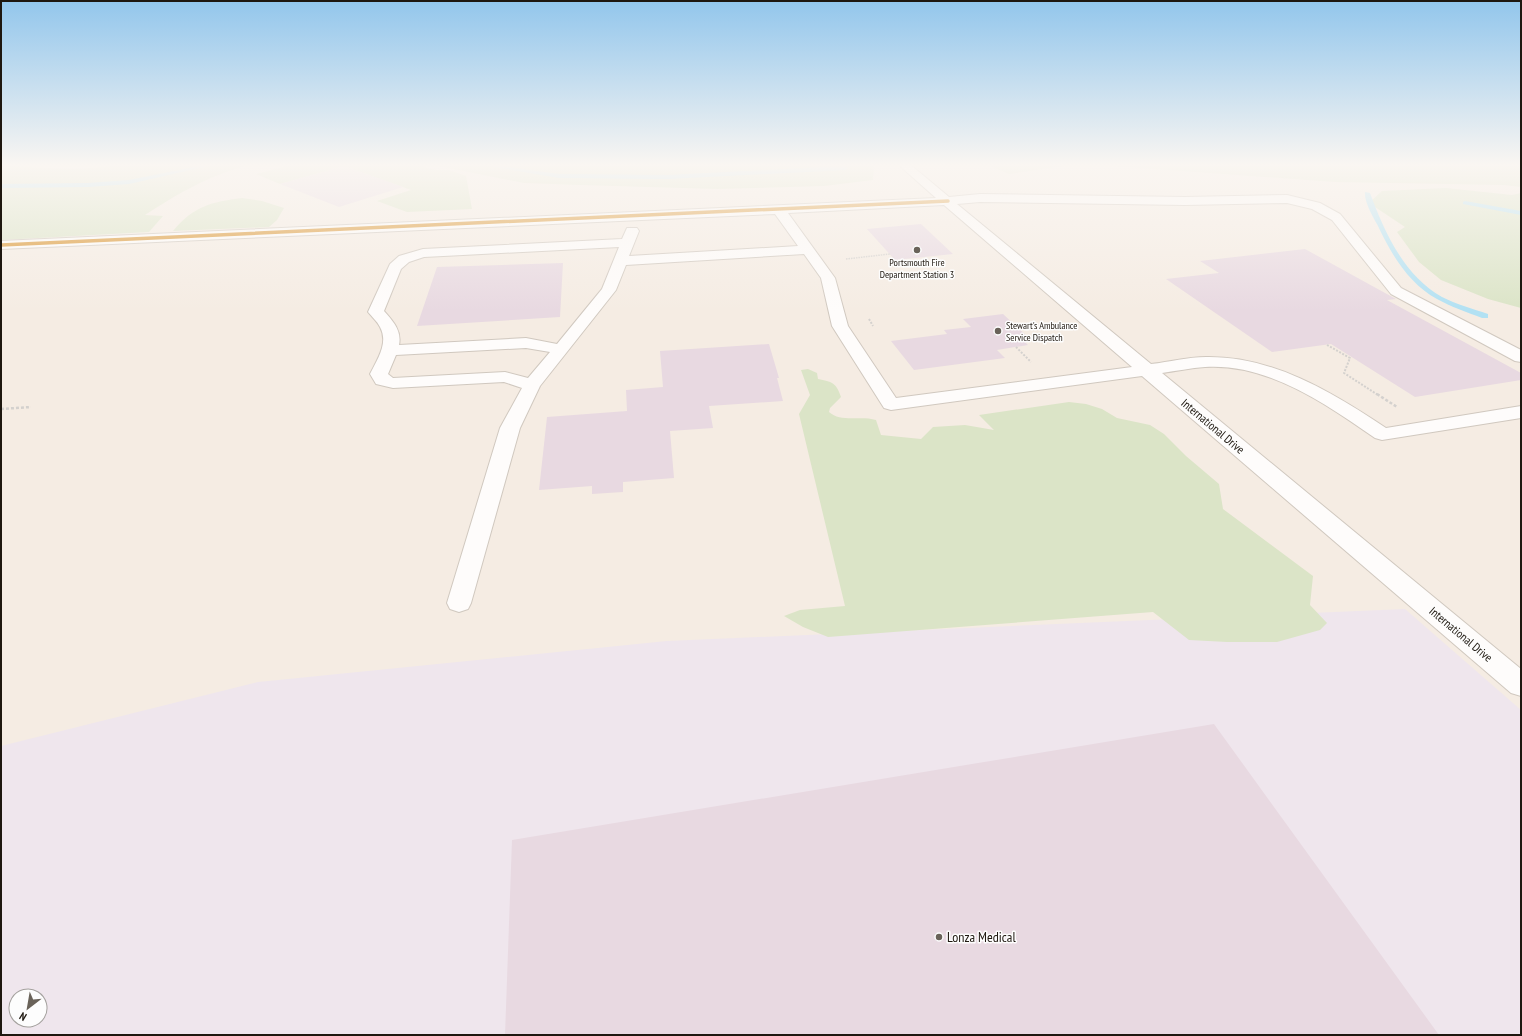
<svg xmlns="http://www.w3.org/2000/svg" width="1522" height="1036" viewBox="0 0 1522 1036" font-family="'PT Sans Narrow',sans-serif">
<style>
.industrial{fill:#efe6ed;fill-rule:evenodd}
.green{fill:#dbe4c7}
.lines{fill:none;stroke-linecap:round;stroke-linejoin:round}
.stream{fill:#b2e1f3;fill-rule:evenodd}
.building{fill:#e8d9e1}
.minor-casing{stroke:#d0c8bf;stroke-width:2}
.path-far2{stroke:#d4d1ce;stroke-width:1.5;stroke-dasharray:1.5 1;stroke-linecap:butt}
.path-far1{stroke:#d4d1ce;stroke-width:2;stroke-dasharray:2 1.5;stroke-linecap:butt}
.path{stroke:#d4d1ce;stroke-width:2.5;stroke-dasharray:3 2;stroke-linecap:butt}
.minor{fill:#fefcfb;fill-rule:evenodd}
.bus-1-casing{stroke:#fdfdfd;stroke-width:5}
.bus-1{stroke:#d99128;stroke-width:3.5}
.poi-dot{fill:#696259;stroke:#fdfdfd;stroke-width:1.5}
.labels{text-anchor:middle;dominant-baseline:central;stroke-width:3;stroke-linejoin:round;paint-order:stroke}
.far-poi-label{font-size:10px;fill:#1e170f;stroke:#fdfdfd}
.street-label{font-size:12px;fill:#1e170f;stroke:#fdfdfd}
.near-poi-label{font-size:14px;fill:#1e170f;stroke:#fdfdfd;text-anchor:start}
</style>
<rect width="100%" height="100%" fill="#f5ece3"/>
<path class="industrial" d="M1405,609L1521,710V1035H1V746L258,682L667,641ZM16,996H40V1020H16Z"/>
<path class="green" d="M1,166L74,169L118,166H245C204,178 181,192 145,215L163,216L149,232L1,240Z
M287,166H344L280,184L256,174Z
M344,166H421L435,170H449L466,176L472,209L407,212L377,201L411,190Z
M438,166H874L873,180L824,186L717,189L581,185L524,183Z
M990,166H1521V187L1504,185L1335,182L1113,166H1063L1009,174Z
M1446,188L1512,195L1521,193V308L1488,299L1441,280L1419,262L1397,232L1405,227L1369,203L1382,191Z
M242,198L262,201L284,208L277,220L269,227L173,231C194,206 211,202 242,198Z
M808,369L817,373L818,379C832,382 836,382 841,397L830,408L829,412C841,423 861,415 876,420L881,435L921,439L933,427L965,425L994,430L979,415L1069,402L1086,404L1102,409L1117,418L1150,425L1164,434L1186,456L1219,484L1223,509L1313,576L1310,605L1327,623L1320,630L1277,642H1227L1189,640L1153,612L828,637L803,627L784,616L800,610L845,606L799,414L810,395L801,370Z"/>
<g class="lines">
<path class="stream" d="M199,166H208L129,184L88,187L1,188V184L88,183L129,180Z
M489,166H501L559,174L668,175L845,166L848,168L845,170L668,179L559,178Z
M1365,192L1370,193C1384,231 1404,276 1442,297C1456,304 1473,309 1488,314V318H1482C1467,312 1451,307 1437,299C1409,284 1391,254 1378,226C1373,217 1364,202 1365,192Z
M1465,201L1521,211V215L1463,204V202Z"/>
</g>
<path class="building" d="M344,166L403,187L339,207L280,184Z
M921,224L953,254L895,260L867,229Z
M1305,249L1396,299L1387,300L1521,373V380L1415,397L1331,344L1272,352L1166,279L1219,273L1200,261Z
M563,263L560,317L417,326L437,267Z
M1003,314L1030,339L1023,340L1028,345L997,350L1005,358L914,370L891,341L947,334L944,330L971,327L963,319Z
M769,344L779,378H777L783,401L709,406L713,428L670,431L674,478L623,482V492L592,494V486L539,490L547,417L627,411L626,390L663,387L660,351Z
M1214,724L1439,1035H505L512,840Z"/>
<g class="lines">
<g class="minor-casing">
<path id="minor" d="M900,166H912L949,197L980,194L1185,197L1287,195L1320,203L1340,214L1401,288L1521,350V362L1515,361L1391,294L1332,220L1312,209L1287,203L1185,205L980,202L957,204L1151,364C1169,362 1188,357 1206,357C1273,356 1332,392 1386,428L1521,406V418L1382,440L1375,438C1326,404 1268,363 1205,367C1191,368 1176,371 1162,373L1521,669V696L1511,693L1142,376L891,410L884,408L832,326L821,278L804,254L626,265L616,290L540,386L520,428L471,603L468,609L459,612L450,609L447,603L500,428L522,388L504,382L393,388L376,384L370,374C377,360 389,343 380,327C377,321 372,317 368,312L390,264L399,256L423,249L622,239L627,228H637L639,231L629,256L798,246L775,214L1,249V241L936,198ZM944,205L1132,367L896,398L848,326L835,278L788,213ZM619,247L602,289L557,344L526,338L399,345C402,331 393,321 384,311L401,269L409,262L424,257ZM526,348L550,352L528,378L505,372L393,378L388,374L396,355Z"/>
</g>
<path class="path-far2" d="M846,259L890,254"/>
<path class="path-far1" d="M869,319L873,326
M1327,345L1350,358L1344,373L1378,395
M1016,347L1031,362"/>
<path class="path" d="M1377,394L1397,407
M1,409L31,407"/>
<use href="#minor" class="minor"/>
<g class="bus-1-casing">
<path id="bus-1" d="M1,245L948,201"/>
</g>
<use href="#bus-1" class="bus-1"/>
</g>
<linearGradient id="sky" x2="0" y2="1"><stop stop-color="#92c6ec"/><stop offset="0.53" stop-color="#faf6f2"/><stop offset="1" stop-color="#faf6f2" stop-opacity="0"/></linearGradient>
<rect width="1522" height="311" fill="url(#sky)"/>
<g class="poi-dot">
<circle cx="917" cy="250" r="4"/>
<circle cx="998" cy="331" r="4"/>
<circle cx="939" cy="937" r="4"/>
</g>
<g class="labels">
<g class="far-poi-label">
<text x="917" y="262">Portsmouth Fire<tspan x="917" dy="12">Department Station 3</tspan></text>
<text x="1006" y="325" text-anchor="start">Stewart's Ambulance<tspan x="1006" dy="12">Service Dispatch</tspan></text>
</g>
<g class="street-label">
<text transform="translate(1213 426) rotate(40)">International Drive</text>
<text transform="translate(1461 634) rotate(40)">International Drive</text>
</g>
<g class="near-poi-label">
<text x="947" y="937">Lonza Medical</text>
</g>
</g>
<rect width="1522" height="1036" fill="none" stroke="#1e170f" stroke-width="4"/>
<g transform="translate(28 1008) rotate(211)"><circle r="19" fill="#fdfdfd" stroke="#a4a19e"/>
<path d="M0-3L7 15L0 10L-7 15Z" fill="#696259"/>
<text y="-6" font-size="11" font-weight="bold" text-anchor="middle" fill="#1e170f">N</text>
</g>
</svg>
